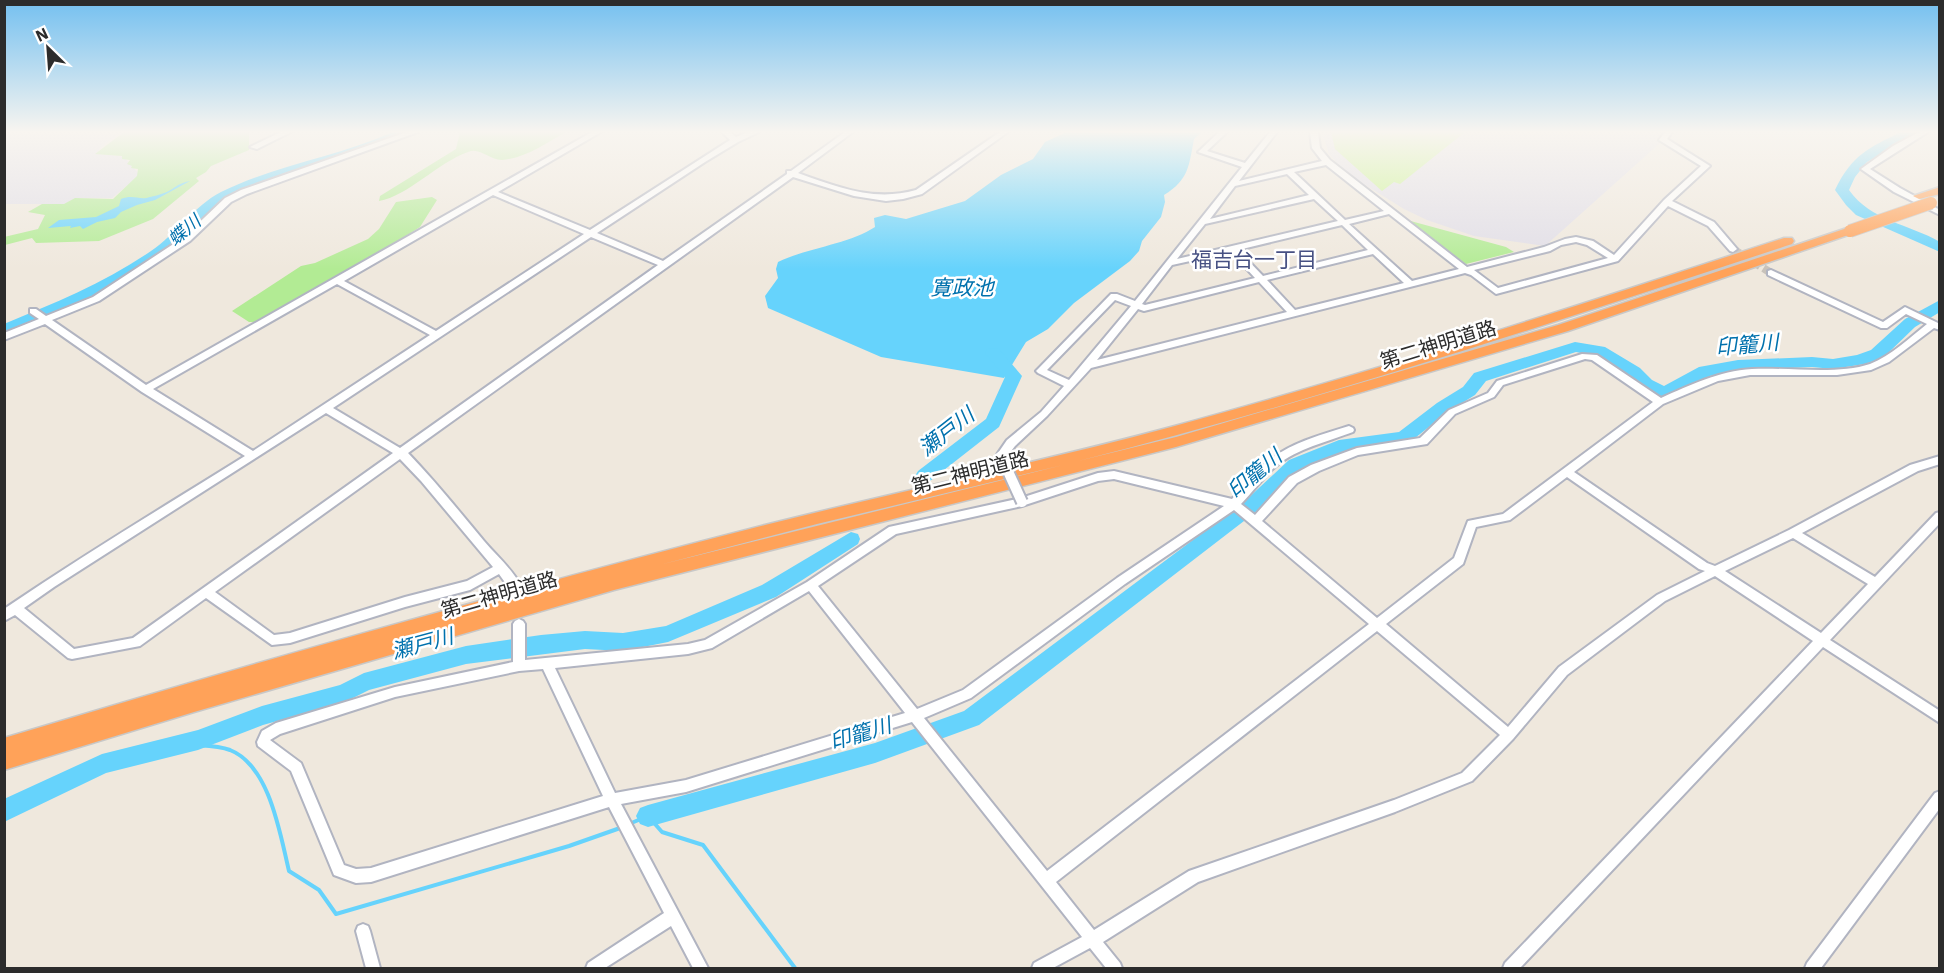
<svg xmlns="http://www.w3.org/2000/svg" width="1944" height="973" viewBox="0 0 1944 973" font-family="'IBM Plex Sans','Noto Sans JP',sans-serif">
<style>
.industrial{fill:#e1dee7}
.green{fill:#b2eb94}
.pitch{fill:#c9f48f}
.water{fill:#66d3fc}
.lines{fill:none;stroke-linecap:round;stroke-linejoin:round}
.stream{stroke:#66d3fc;stroke-width:4}
.river{fill:#66d3fc;fill-rule:evenodd}
.minor-tunnel{stroke:#c8c2ba;stroke-width:8;stroke-dasharray:8 4;stroke-linecap:butt}
.minor-casing{stroke:#b1b4c1;stroke-width:4}
.highway-casing{stroke:#c8c8c8;stroke-width:3}
.minor{fill:#fff;fill-rule:evenodd}
.highway{fill:#ffa259;fill-rule:evenodd}
.minor-bridge-casing{stroke:#b1b4c1;stroke-width:14;stroke-linecap:butt}
.highway-bridge-casing{stroke:#c8c8c8;stroke-width:14;stroke-linecap:butt}
.minor-bridge{stroke:#fff;stroke-width:10}
.highway-bridge{stroke:#ffa259;stroke-width:12}
.labels{text-anchor:middle;dominant-baseline:central;stroke-width:5;stroke-linejoin:round;paint-order:stroke}
.far-water-label{font-size:18px;font-style:italic;fill:#0071ad;stroke:#fff}
.street-label{font-size:20px;fill:#2c2c2c;stroke:#fff}
.neighbourhood-label{font-size:21px;fill:#475183;stroke:#fff}
.water-label{font-size:21px;font-style:italic;fill:#0071ad;stroke:#fff}
</style>
<rect width="100%" height="100%" fill="#efe8dd"/>
<path class="industrial" d="M5,132H125L106,143L96,153L124,157L140,175L112,198H76L65,204H5Z
M1325,132H1663L1657,140L1660,143L1545,246L1474,236L1427,220L1404,209L1359,181L1336,162L1329,154L1324,138Z"/>
<path class="green" d="M124,132H249V150L211,166L206,172L196,178L199,181L153,219L99,241L36,243L32,238L5,245L4,237L38,229L45,215L28,212L42,204H64L75,198L113,199L137,176L138,169L131,168L132,166L127,164L130,160L122,159V156L95,154Z
M460,132H566C546,143 526,158 502,160C489,160 480,147 468,152C437,163 408,196 379,201L380,196L456,149Z
M432,197L437,200L420,227L370,259L256,322H249L232,311L301,266L315,263L368,239L379,229L396,202Z
M1407,220L1506,247L1514,252L1466,264Z"/>
<path class="pitch" d="M1331,132H1465L1400,184L1394,182L1382,191L1335,149Z"/>
<path class="water" d="M1067,132H1202L1194,139C1189,165 1189,180 1164,195L1165,202L1161,217L1142,241L1139,251L1130,261L1074,303L1048,329L1026,342L1004,378L881,357L768,308L765,296L778,278L776,269L778,262C807,248 849,244 875,227L874,218L885,215L906,219L965,201L1001,175L1033,159L1045,142Z
M190,181L155,200L137,205L121,212L115,218L97,222L83,229L80,226L70,228L71,226L48,228L59,220L96,217L119,206L121,199C134,194 140,201 150,197C154,196 159,195 164,193C174,190 175,184 190,181Z"/>
<g class="lines">
<path class="stream" d="M184,744C199,746 216,745 230,750C270,766 280,834 289,871L319,890L336,914L569,846L623,827
M629,824L648,816L662,832L703,845L795,968"/>
<path class="river" d="M393,132H410L387,145L272,180L229,199L210,213L182,242L142,270L77,304L4,335V324C55,303 106,282 151,251C176,234 194,206 221,192C275,165 337,157 393,132Z
M1901,132H1918L1867,162L1855,177L1849,190C1871,221 1909,224 1940,242V252L1856,215L1846,205L1835,190C1852,155 1868,148 1901,132Z
M1940,300V312L1915,327L1883,358L1865,364L1833,369L1812,367L1738,370L1710,376L1687,390L1663,399L1640,388L1628,376L1595,356L1576,352L1486,381L1475,395L1449,411L1410,442L1342,452L1301,470L1257,511L979,725L875,763L648,827L640,824L636,816L640,808L648,805L875,743L964,711L1245,501L1289,460L1339,440L1399,432L1437,403L1463,387L1474,373L1575,342L1605,347L1640,368L1652,380L1664,386L1699,367L1738,360L1812,357L1833,359L1857,355L1871,350L1905,319Z
M993,348L999,349L1022,376L999,427L930,481L924,483L918,481L915,476L918,471L986,419L1005,377L985,353L987,349Z
M851,532L858,534L860,539L858,544L776,597L668,642L623,651L585,649L466,664L369,690L345,702L263,725L198,750L106,773L4,822V799L102,754L198,730L262,706L340,685L364,673L466,646L541,635L585,631L623,633L666,626L762,585Z"/>
<path class="minor-tunnel" d="M1733,249L1771,273"/>
<g class="minor-casing">
<path id="minor" d="M281,132H291L257,149L250,147Z
M407,132H418L247,194L231,202L190,241L99,301L52,320L146,385L592,132H601L498,192L590,230L730,140L722,132H730L736,137L748,132H759L738,142L705,162L597,233L663,261L787,174V171H791L845,132H853L798,173C837,187 874,202 916,190L1000,132H1008L922,194L903,199L886,201L854,196L793,177L408,453C435,481 459,511 484,541C496,555 511,568 520,584L518,587C509,590 504,581 499,574L470,590L405,607L290,643L272,645L206,598L140,646L72,659L68,658L15,615L4,621V609C83,555 165,506 245,456L142,392L45,324L4,340V333L39,319L30,313V309H36L46,316L93,297L184,237L225,198L241,190ZM493,195L584,234L436,331L344,281ZM591,237L658,265L400,448L333,408ZM337,284L430,335L253,451L153,389ZM326,413L393,453L133,638L74,649L24,608L54,587ZM400,459L421,481L493,567L467,581L405,597L290,633L274,635L215,592Z
M1219,132H1227L1207,151L1245,163L1270,132H1277L1239,181L1322,161L1312,148L1310,132H1318L1320,148L1330,160L1467,267L1544,247L1565,239L1576,237L1593,241L1614,255L1664,200L1701,166L1659,140L1665,132H1672L1667,139L1710,166L1672,201L1714,222L1737,249L1733,252L1730,251L1708,226L1668,206L1618,261L1496,294L1471,275L1465,273L1091,368L1047,416L1015,446L1005,459H997L996,456L1007,440L1041,412L1064,386L1038,373L1036,371L1038,369L1111,294H1117L1135,301L1242,167L1198,152ZM1326,165L1384,211L1345,220L1294,172ZM1287,174L1309,195L1210,219L1235,186ZM1314,199L1338,221L1177,259L1205,224ZM1389,214L1459,269L1412,281L1349,224ZM1342,225L1368,250L1263,276L1238,250ZM1576,242L1587,245L1608,258L1498,288L1474,270L1550,251L1561,245ZM1231,252L1255,278L1145,305L1142,304L1172,265ZM1373,254L1404,283L1295,310L1267,280ZM1259,282L1287,312L1097,360L1138,309L1144,311ZM1115,300L1131,306L1069,380L1047,370Z
M1919,132H1928L1870,169L1900,188L1940,210V215L1894,192L1861,169L1893,146Z
M1771,270L1883,322L1905,307L1940,324V330L1934,328L1889,362L1871,370L1837,375H1750L1718,381L1663,404L1574,472L1707,563L1715,566L1789,530L1910,465L1940,456V464L1918,471L1802,533L1875,577L1936,513L1940,512V523L1830,640L1940,711V723L1823,647L1520,968H1503L1505,963L1813,641L1715,576L1665,601L1567,675L1513,739L1472,781L1395,812L1198,882L1103,942L1120,963L1122,968H1106L1090,948L1053,968H1032L1034,963L1082,937L912,722L686,792L621,804L708,968H693L671,926L605,968H586L588,963L664,913L609,807L371,882L356,883L334,875L291,771L258,746L257,742L262,731L276,723L395,687L513,662V624L515,621L519,619L523,621L525,624V660L688,644L705,640L807,582L889,527L1021,498L1098,473L1114,471L1232,499C1245,486 1256,470 1271,459C1293,442 1323,434 1349,426L1353,428L1354,430L1353,432C1327,442 1298,448 1276,466C1263,477 1253,492 1241,504L1255,515L1289,477L1311,465L1357,448L1420,438L1449,410L1488,393L1497,381L1582,354L1597,355L1661,398C1690,385 1719,371 1752,369C1787,367 1838,375 1870,364C1891,356 1909,338 1927,324L1906,314L1887,328H1881L1768,275V271ZM1585,359L1592,360L1653,402L1503,514L1468,521L1454,558L1377,618L1262,521L1297,483L1319,471L1358,455L1427,444L1455,414L1494,397L1503,385ZM1567,477L1699,569L1705,571L1657,595L1559,667L1508,727L1386,624L1463,564L1476,527L1510,520ZM1114,479L1224,506L1117,578L963,690L917,709L818,586L896,534L1022,506L1098,481ZM1234,510L1369,624L1047,871L924,718L971,698L1125,584ZM1793,538L1868,584L1821,633L1725,571ZM809,591L905,713L686,780L615,793L555,668L688,654L712,648ZM1377,631L1500,735L1462,773L1394,800L1189,871L1094,930L1056,882ZM543,669L603,796L371,868L356,869L344,865L301,763L270,740L280,734L395,697L519,671Z
M1940,791V808L1821,968H1805L1807,963L1935,793Z
M363,924L368,926L370,931L380,968H366L356,931L358,926Z"/>
</g>
<g class="highway-casing">
<path id="highway" d="M1940,187V194L1919,199L1913,196Z
M1850,227L1854,229V233L1568,331L1176,447L614,590L194,712L4,770V738C257,662 510,590 765,525C900,491 1037,463 1171,427C1377,371 1581,305 1784,238H1792L1794,241L1792,244C1556,322 1319,400 1078,461L1176,437L1558,325ZM1063,465L663,564L817,524Z"/>
</g>
<use href="#minor" class="minor"/>
<use href="#highway" class="highway"/>
<g class="minor-bridge-casing">
<path id="minor-bridge" d="M1001,456L1022,502"/>
</g>
<g class="highway-bridge-casing">
<path id="highway-bridge" d="M1850,231L1931,203"/>
</g>
<use href="#minor-bridge" class="minor-bridge"/>
<use href="#highway-bridge" class="highway-bridge"/>
</g>
<linearGradient id="sky" x2="0" y2="1"><stop stop-color="#74c0f0"/><stop offset="0.49" stop-color="#f8f5f0"/><stop offset="1" stop-color="#f8f5f0" stop-opacity="0"/></linearGradient>
<rect width="1944" height="269" fill="url(#sky)"/>
<g class="labels">
<g class="far-water-label">
<text transform="translate(184 230) rotate(-40)">蝶川</text>
</g>
<g class="street-label">
<text transform="translate(1438 344) rotate(-17)">第二神明道路</text>
<text transform="translate(970 472) rotate(-14)">第二神明道路</text>
<text transform="translate(499 594) rotate(-16)">第二神明道路</text>
</g>
<g class="neighbourhood-label">
<text x="1254" y="259">福吉台一丁目</text>
</g>
<g class="water-label">
<text x="962" y="287">寛政池</text>
<text transform="translate(1747 344) rotate(-5)">印籠川</text>
<text transform="translate(946 431) rotate(-38)">瀬戸川</text>
<text transform="translate(1254 473) rotate(-40)">印籠川</text>
<text transform="translate(422 643) rotate(-15)">瀬戸川</text>
<text transform="translate(860 733) rotate(-17)">印籠川</text>
</g>
</g>
<rect width="1944" height="973" fill="none" stroke="#2c2c2c" stroke-width="12"/>
<g transform="translate(48 48) rotate(335)" stroke="#ffffff" stroke-width="4.5" paint-order="stroke">
<path d="M0-4.5L10 22L0 15L-10 22Z" fill="#2c2c2c"/>
<text y="-9" font-size="16" font-weight="bold" text-anchor="middle" fill="#2c2c2c">N</text>
</g>
</svg>
